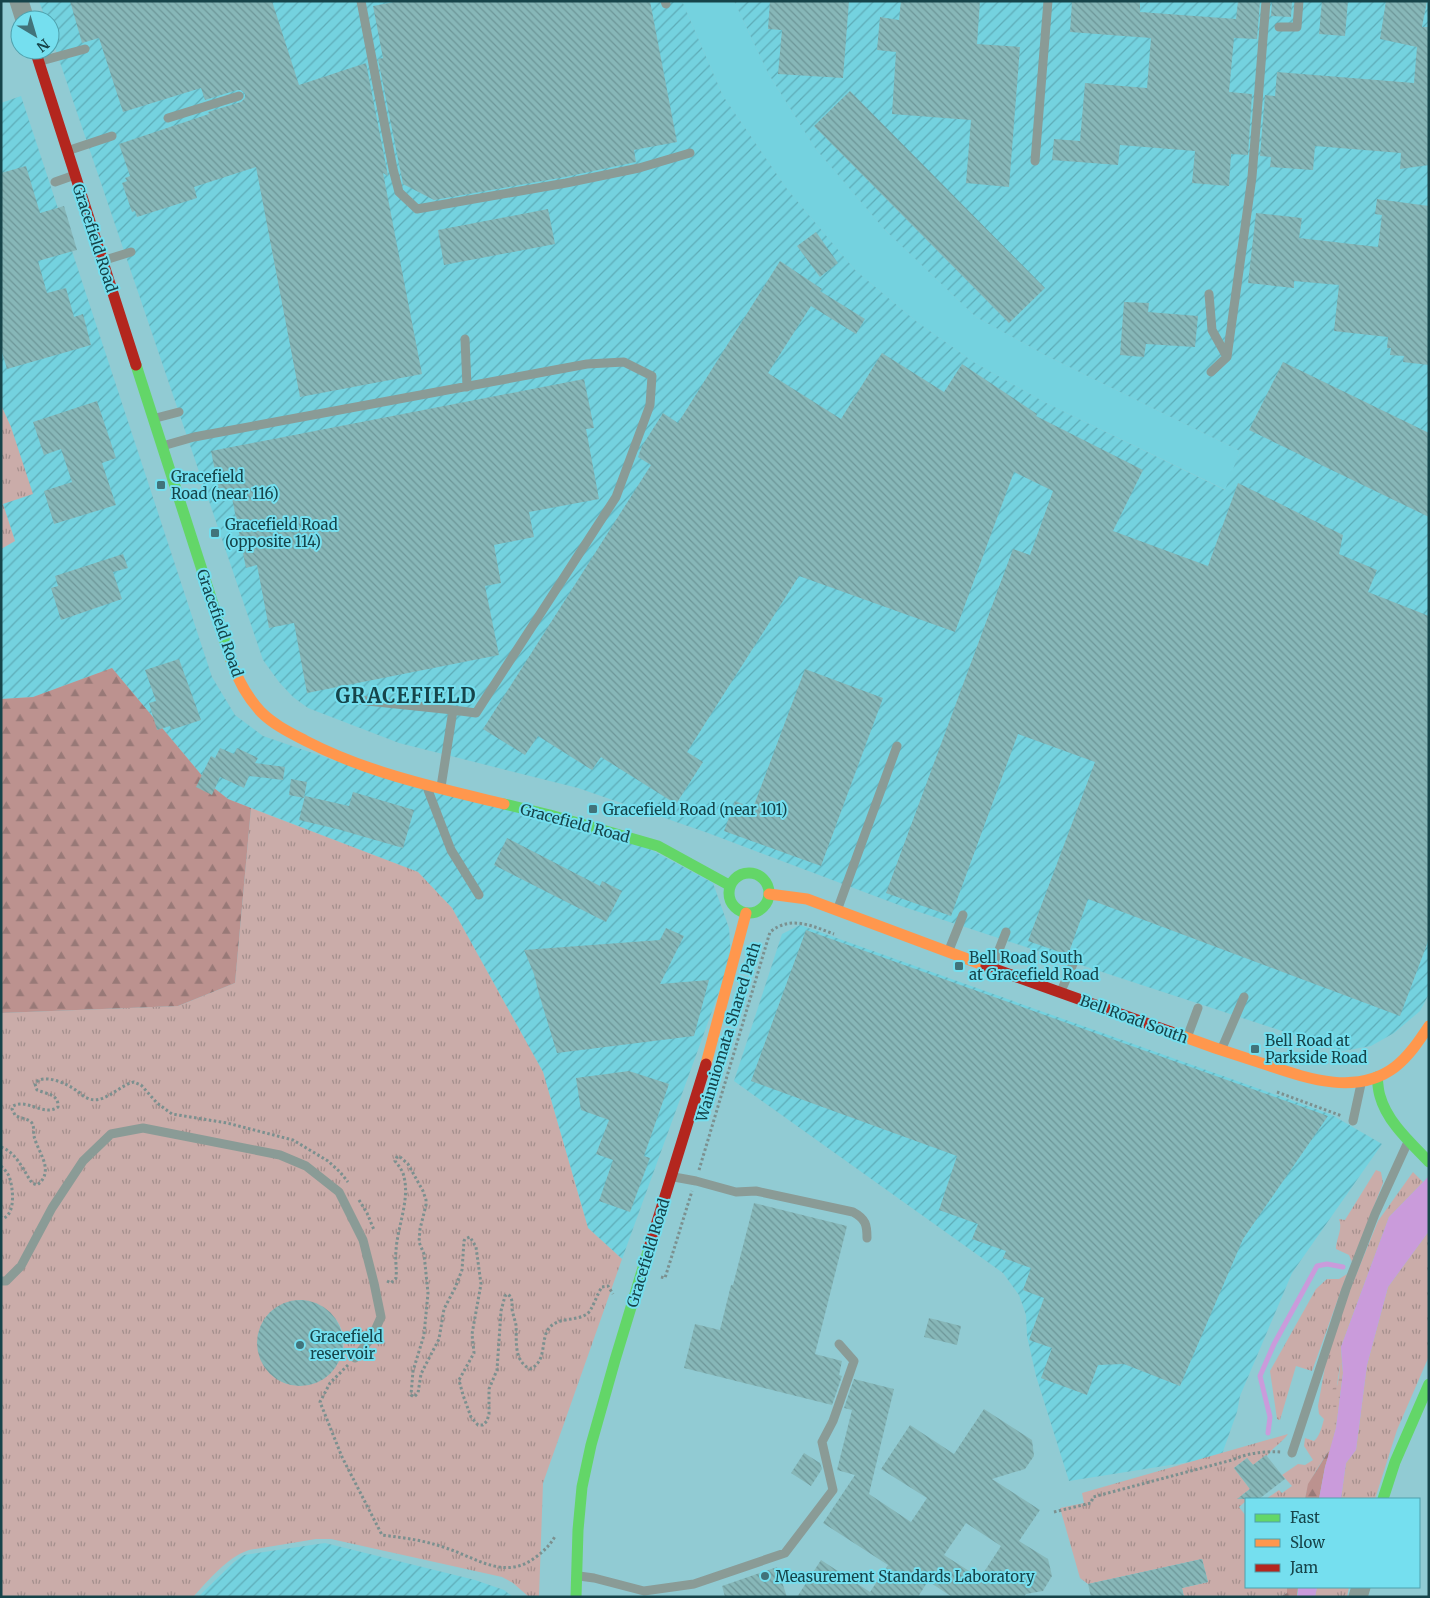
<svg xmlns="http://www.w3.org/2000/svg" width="1430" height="1598" viewBox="0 0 1430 1598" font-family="Merriweather,serif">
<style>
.built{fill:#74d2df}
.industrial{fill:url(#industrial-furrows)}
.grass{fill:url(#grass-tufts);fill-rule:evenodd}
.forest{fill:url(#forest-firs)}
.wetland{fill:url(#wetland-marsh)}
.water{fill:#ca9bdb}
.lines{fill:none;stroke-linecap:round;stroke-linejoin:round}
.stream{stroke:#ca9bdb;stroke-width:5}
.building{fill:url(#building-back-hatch);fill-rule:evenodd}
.path{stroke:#7b908f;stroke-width:3;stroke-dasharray:2.5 2.5;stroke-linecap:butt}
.lane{stroke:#8a9b96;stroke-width:9}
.street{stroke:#8a9b96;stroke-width:19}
.fast{stroke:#63d668;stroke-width:11}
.slow{stroke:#ff974d;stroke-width:11}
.jam{stroke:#b3261e;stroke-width:11}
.poi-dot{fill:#41737a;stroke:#75dfef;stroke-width:2}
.labels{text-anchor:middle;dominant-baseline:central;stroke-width:4;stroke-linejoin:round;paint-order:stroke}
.street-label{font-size:15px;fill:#16444a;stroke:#75dfef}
.poi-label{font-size:15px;fill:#16444a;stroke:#75dfef;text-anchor:start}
.district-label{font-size:20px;font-weight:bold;letter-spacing:1px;fill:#16444a;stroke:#75dfef}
</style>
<defs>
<pattern id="industrial-furrows" width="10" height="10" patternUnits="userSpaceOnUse" patternTransform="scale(1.25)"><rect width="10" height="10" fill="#74d2df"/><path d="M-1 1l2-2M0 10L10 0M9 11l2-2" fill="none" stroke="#5eacb7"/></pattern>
<pattern id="grass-tufts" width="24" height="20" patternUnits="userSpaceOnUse" patternTransform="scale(1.25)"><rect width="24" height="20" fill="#caaca9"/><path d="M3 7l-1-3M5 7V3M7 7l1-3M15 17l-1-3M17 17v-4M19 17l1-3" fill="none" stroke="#a38e8c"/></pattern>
<pattern id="forest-firs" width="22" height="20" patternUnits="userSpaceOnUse" patternTransform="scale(1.25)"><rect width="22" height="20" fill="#bc928f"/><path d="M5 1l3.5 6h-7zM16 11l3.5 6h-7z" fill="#987977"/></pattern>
<pattern id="wetland-marsh" width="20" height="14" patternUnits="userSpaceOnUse" patternTransform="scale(1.25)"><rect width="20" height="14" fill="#caaca9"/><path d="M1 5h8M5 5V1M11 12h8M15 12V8" fill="none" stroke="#a38e8c"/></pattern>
<pattern id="building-back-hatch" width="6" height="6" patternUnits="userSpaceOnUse" patternTransform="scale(1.25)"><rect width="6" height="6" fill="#87b7b8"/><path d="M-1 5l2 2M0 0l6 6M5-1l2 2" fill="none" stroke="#6d9698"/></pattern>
</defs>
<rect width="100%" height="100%" fill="#91cbd3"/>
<path class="built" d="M682,1H734L768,73L815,148L885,230L976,317L1047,356L1240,451L1226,490L1046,403L975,363L917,322L855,270L787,189L723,96Z"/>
<path class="industrial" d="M39,1H682L723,96L787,189L855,270L917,322L975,363L1046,403L1225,490L1240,451L1047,356L976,317L885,230L815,148L768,73L734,1H1429V994L1420,1011L1394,1033L1371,1046L1343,1051L904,907L708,833L578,788L399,743L308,708L293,697L279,682L263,660L50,33V20H46Z
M21,96L212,677L235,715L263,736L333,760L644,846L713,883L729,928L731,959L622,1259L588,1228L543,1072L452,908L418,872L228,799L209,784L112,668L33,697L1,699V549L15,541L3,504L11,427L1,405V103Z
M800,925L1332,1115L1382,1144L1292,1273L1240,1396L1237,1412L1221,1457L1069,1481L1036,1376L1027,1336L1026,1315L1019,1295L1003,1273L734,1081L782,934Z
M325,1543L475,1580L504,1590L513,1597H198L234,1562L244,1555Z"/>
<path class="grass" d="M1,405L11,427L33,494L3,504L15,541L1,549Z
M251,808L418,872L452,908L543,1072L588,1228L622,1259L543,1483L539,1597H529L513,1583L502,1577L331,1539H316L249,1550C226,1558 209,1580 193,1597H1V1013L178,1006L235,983ZM302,1300C332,1306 354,1331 339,1361C333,1373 322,1381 310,1384C253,1398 233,1305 302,1300Z
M1376,1170L1381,1172L1383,1183L1352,1262L1349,1255L1336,1249C1336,1238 1343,1230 1339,1219L1345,1220Z
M1413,1172L1423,1182L1389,1217L1341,1347L1342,1363L1340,1365L1334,1406L1336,1428L1330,1451L1328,1452C1317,1469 1309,1479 1305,1499H1266L1279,1490L1282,1493L1292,1486L1282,1475L1298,1464L1305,1465L1313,1460L1304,1446L1305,1438L1314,1441C1320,1436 1322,1426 1324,1419L1319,1414L1318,1406L1326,1361L1345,1302L1378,1221Z
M1429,1231V1356L1397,1430L1375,1499H1341L1346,1463L1356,1450L1367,1365L1388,1287Z
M1347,1274L1312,1371L1296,1366L1280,1420L1277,1419L1270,1371L1316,1289L1327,1279H1339Z
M1288,1434C1282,1443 1273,1447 1267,1456L1266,1455L1253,1465L1247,1458L1234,1468L1250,1489L1242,1495L1246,1501L1239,1507L1246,1516V1587H1287V1593L1280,1597H1184L1182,1588L1208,1582L1202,1559L1088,1584L1080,1578L1060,1508L1084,1503L1082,1493Z
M1317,1587H1349L1347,1597H1315Z"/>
<path class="forest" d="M112,668L209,784L228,799L251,808L235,983L178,1006L1,1013V699L33,697Z
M1330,1451L1325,1467L1319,1499H1305L1308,1484L1328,1452Z
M1287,1587H1298L1297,1596L1280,1597L1287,1593Z"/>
<path class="wetland" d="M1342,1363L1343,1373L1336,1428H1335L1332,1391L1333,1388L1337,1386L1339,1377L1340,1365Z"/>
<path class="water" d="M1429,1176V1231L1388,1287L1367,1365L1356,1450L1346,1463L1341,1499H1319L1325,1467L1336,1428L1343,1373L1341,1347L1389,1217Z
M1298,1587H1317L1315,1597H1297L1298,1593Z"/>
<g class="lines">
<path class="stream" d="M1268,1433L1270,1417L1260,1376L1274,1344L1317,1266L1327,1264L1343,1267"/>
</g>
<path class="building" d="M70,1H272L299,85L366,63L388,176L383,173L422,374L300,397L256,167L194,187L197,198L137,217L135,211L132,212L122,183L127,181L125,178L130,176L119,144L209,114L208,112L241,102L245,98V94L241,90H237L205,100L201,88L123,112L99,38L82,43Z
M399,1H650L677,142L634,150L636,162L565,177L434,200L403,184L378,59L383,58L373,6Z
M770,1H849L843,78L778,74L782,30L768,29Z
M901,1H980L977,44L1020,47L1009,187L966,183L971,120L892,114L896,52L877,50L880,17L899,20Z
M1072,1H1140V12L1236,19L1238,1H1260L1257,39L1234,38L1229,92L1252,94L1248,155L1231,154L1229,186L1192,183L1195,151L1120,145L1118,165L1052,160L1054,139L1080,141L1085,83L1147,88L1151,38L1070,32Z
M1272,1H1292L1291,17L1271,16Z
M1322,1H1348L1345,36L1319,34Z
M1386,1H1427L1422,27H1429V165L1400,169L1401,153L1315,146L1313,170L1270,167L1271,157L1260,156L1265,95L1275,96L1277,72L1414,83L1417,47L1380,39Z
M850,91L1045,288L1009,323L814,126Z
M26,166L40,213L64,206L77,250L38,261L47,293L66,288L74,317L83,314L91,345L7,369L1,349V173Z
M1377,199L1429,206V365L1403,362L1404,356L1390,355L1391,348H1387L1388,337L1334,331L1339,285L1294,281V288L1248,283L1256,213L1302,218L1299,238L1378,247L1382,215L1375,214Z
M548,209L555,244L444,265L438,230Z
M816,232L838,263L820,277L797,246Z
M780,261L822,289L820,291L865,319L856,334L811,306L768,373L841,419L882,353L944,392L962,364L1037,414L1036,416L1143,470L1113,531L1208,566L1238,483L1343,535L1339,554L1377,570L1368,592L1429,616V939L1400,1016L1088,899L1068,955L1028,941L1095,762L1018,734L951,916L886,893L1013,549L1030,555L1053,491L1014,472L955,632L799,576L687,752L703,762L676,804L601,757L592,770L538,736L525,755L483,729L651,465L638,457L642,446L663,413L678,423Z
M1124,302L1149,303L1148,312L1198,316L1195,347L1146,344L1144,357L1120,355Z
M1283,362L1429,433V517L1249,430Z
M584,379L594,428L586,429L599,499L529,512L534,537L494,545L501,583L485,586L499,655L307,693L294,623L269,628L257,565L246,568L232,498L221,501L211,451Z
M97,401L116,458L102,463L116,505L54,524L44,491L72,482L61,449L44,455L33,422Z
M123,554L128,568L113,572L122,599L61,620L51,588L58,586L55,576Z
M179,659L201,720L171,730L170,726L157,730L149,703L156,701L145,670Z
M805,669L883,698L821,866L724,831L735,801L753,808Z
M220,748L234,754L237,748L258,758L255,763L285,767L283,780L249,776L244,788L220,777L212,795L196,787L211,756L215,758Z
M291,779L307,782L304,798L289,795Z
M353,792L414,810L403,848L337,829L299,820L305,796L349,806Z
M507,838L600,886L602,881L622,891L606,922L494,865Z
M666,928L684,936L660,984L709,980L694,1036L557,1053L539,994L534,974L524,950L660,940Z
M806,930L1328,1116L1243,1239L1180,1386L1124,1364L1098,1365L1087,1395L1041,1378L1052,1348L1029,1340L1044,1298L1023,1290L1031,1268L1003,1258L1006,1251L972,1239L978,1224L939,1210L957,1156L751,1081Z
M629,1071L669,1084L644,1156L650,1158L630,1212L599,1201L613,1160L596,1154L609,1120L581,1110L576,1078Z
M754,1203L847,1226L815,1354L842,1361L839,1375L842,1376L832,1405L684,1368L695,1324L720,1330L731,1285H733Z
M257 1343a43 43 0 1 1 86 0a43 43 0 1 1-86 0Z
M929,1318L961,1326L957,1345L924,1337Z
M854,1379L894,1389L869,1494L911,1522L927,1498L881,1469L910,1425L954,1454L984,1409L1032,1440L1034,1456L1025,1469L992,1479L1040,1510L1019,1541L1048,1559L1052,1576L1043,1591L1026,1594L1024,1597H952L928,1581L918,1597H797L821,1560L870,1592L888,1565L823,1523L855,1475L837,1470L852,1410L844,1408ZM966,1523L1001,1546L980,1578L944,1555Z
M804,1453L820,1463L822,1469L811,1486L791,1473Z
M1266,1455L1285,1479L1259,1499H1237L1250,1489L1234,1468L1247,1458L1253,1465Z
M1202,1559L1208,1582L1182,1588L1184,1597H1091L1088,1584Z
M777,1567L787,1597H725L722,1586Z"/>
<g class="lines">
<path class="path" d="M1277,1092L1342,1116
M1,1147C17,1153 23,1170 32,1183L37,1185C56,1171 37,1151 34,1136C33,1131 35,1125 30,1121C25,1118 19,1118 15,1115L12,1109L13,1106C27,1098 44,1117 58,1107C59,1094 46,1094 37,1090L35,1084C42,1072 68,1084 77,1091C81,1093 83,1097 87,1098C103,1106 119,1085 134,1082L141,1085L157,1103L172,1114L227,1123L293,1140L328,1161L340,1172L348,1182
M1,1166C4,1169 7,1172 9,1176C13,1187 16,1212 4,1218L1,1217
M699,1170L770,932C791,915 812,926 834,934
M359,1200L367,1213L374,1230
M661,1277L665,1278L692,1191
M387,1281L391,1283L396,1278C397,1269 395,1260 396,1251C397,1228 410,1200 404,1177C403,1171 399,1166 395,1161L397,1157L399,1156L408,1164L423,1191L426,1200V1205L420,1229L419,1242L424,1254L428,1293L424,1335L413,1371L411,1395L414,1397L418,1393L421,1374L425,1366L439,1339L444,1309L455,1288L462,1270L464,1241L465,1239L470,1237L476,1247L481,1284L472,1334L474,1353L459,1380L463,1395L471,1417L478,1425H483L487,1421L489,1414V1389L497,1370L501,1311L505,1296L508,1294C513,1299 512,1303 512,1309C513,1315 515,1320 516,1325C517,1341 513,1360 530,1369C546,1362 541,1344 547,1331C556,1316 575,1322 587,1314C592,1311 597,1294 602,1287L608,1286L613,1294
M348,1365L330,1383L320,1402L342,1457L382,1535C405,1538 423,1540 446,1548C477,1558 505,1581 536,1557C545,1550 550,1545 556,1535
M1054,1512L1091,1503L1093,1497L1232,1460C1248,1453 1264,1451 1282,1452"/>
<path class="lane" d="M361,1L393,169L399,192L417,209L566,183L639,168L690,153
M665,1L666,4
M1279,27H1297L1299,1
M41,61L85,49
M168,118L239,96
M70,150L112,136
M1035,161L1048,1
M55,182L72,176
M105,260L131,252
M1209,294L1212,330L1227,357
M465,339L467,387
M1211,372L1227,357L1252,177L1266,1
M156,418L179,412
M166,445L194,437L587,364L624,362L652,376L650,405L616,497L476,713L453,710L441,787
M358,700L453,710
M428,790L451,850L479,895
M838,908L897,746
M949,950L963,915
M993,965L1006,932
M1061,991L1073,964
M1188,1035L1198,1008
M1222,1048L1244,997
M1353,1121L1361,1084
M674,1177L696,1181L736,1192L756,1191L853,1212C866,1219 867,1225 867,1238
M1,1281H6L21,1266L52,1208L83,1161L111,1134L143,1128L280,1155L306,1166L339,1192L363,1240L374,1283L381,1317L372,1337L355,1358
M1292,1453L1346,1289L1375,1214L1407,1144
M579,1576L594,1578L644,1591L694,1584L785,1553L833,1490L822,1442L833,1421L854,1361L839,1344"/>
<path class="street" d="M19,1L25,20
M1358,1597L1361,1587"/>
<path class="fast" d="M136,365L231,660
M504,804L550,815L658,846L729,885
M729 893a20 20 0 1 1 40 0a20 20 0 1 1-40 0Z
M1377,1077C1378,1083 1378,1090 1380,1096C1387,1122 1411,1143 1429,1162
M1383,1499L1395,1462L1429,1384
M576,1597L578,1530L582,1487L591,1445L615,1360L649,1248"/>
<path class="slow" d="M231,660C237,678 248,698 261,712C274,725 291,733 306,741C368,773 437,788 504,804
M769,894L807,899L986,966
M1171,1032C1200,1043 1229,1053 1258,1062C1301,1076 1354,1098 1395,1067C1409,1056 1419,1041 1429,1026
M706,1064L746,913"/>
<path class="jam" d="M35,50L136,365
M986,966L1171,1032
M649,1248L706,1064"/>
</g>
<g class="poi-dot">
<rect x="156" y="480" width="10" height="10" rx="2.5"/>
<rect x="210" y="528" width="10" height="10" rx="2.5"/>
<rect x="588" y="804" width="10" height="10" rx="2.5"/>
<rect x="954" y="961" width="10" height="10" rx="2.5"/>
<rect x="1250" y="1044" width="10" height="10" rx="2.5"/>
<circle cx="300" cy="1345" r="5"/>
<circle cx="765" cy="1576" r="5"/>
</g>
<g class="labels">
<g class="street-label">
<text transform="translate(95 238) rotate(72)">Gracefield Road</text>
<text transform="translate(220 623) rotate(71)">Gracefield Road</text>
<text transform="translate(575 823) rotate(15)">Gracefield Road</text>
<text transform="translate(1134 1019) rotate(20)">Bell Road South</text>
<text transform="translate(728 1032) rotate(-73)">Wainuiomata Shared Path</text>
<text transform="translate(648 1253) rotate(-73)">Gracefield Road</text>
</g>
<g class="poi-label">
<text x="171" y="476">Gracefield<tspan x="171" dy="17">Road (near 116)</tspan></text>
<text x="225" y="524">Gracefield Road<tspan x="225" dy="17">(opposite 114)</tspan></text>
<text x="603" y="809">Gracefield Road (near 101)</text>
<text x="969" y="957">Bell Road South<tspan x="969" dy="17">at Gracefield Road</tspan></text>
<text x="1265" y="1040">Bell Road at<tspan x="1265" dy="17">Parkside Road</tspan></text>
<text x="310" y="1336">Gracefield<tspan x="310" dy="17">reservoir</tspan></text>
<text x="775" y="1576">Measurement Standards Laboratory</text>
</g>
<g class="district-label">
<text x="406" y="695">GRACEFIELD</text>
</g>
</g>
<rect width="1430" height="1598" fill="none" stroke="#16444a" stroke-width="5"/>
<rect x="1245" y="1498" width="175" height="90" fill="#75dfef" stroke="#4fa1ad"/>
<rect x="1255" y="1514" width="25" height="8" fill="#63d668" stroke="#4fa1ad"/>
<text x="1290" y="1523" font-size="15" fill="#16444a">Fast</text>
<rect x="1255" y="1539" width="25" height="8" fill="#ff974d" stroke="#4fa1ad"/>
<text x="1290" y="1548" font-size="15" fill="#16444a">Slow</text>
<rect x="1255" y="1564" width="25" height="8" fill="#b3261e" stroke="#4fa1ad"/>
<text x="1290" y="1573" font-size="15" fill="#16444a">Jam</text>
<g transform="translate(35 35) rotate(142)"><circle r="24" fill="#75dfef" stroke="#4fa1ad"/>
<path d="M0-4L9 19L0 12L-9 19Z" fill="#41737a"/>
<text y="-8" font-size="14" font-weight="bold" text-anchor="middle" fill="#16444a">N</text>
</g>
</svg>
